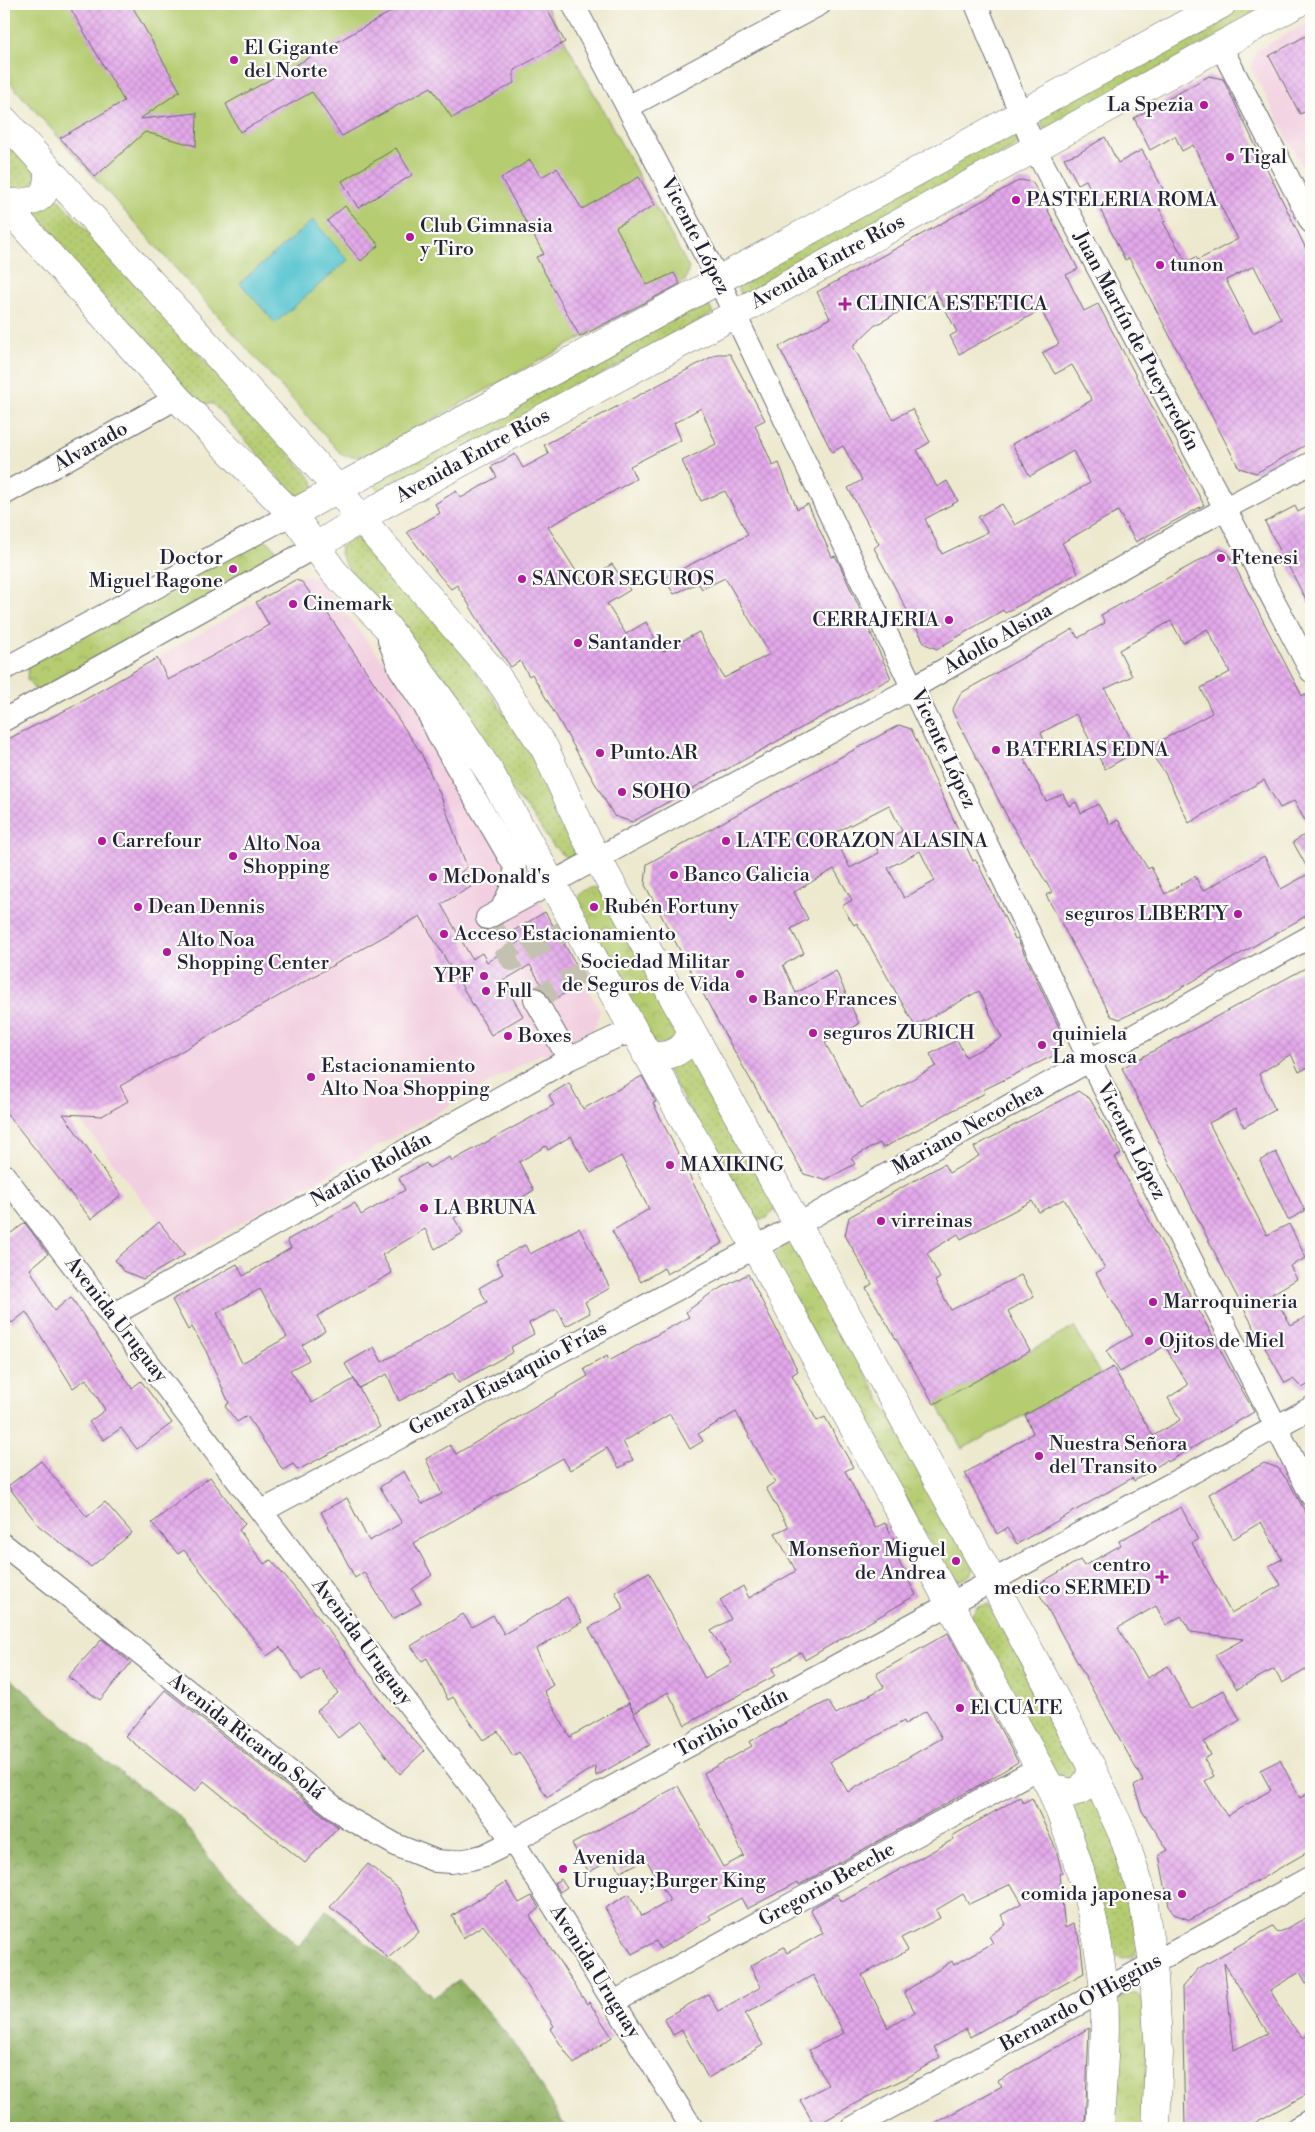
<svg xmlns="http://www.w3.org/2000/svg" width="1315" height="2132" viewBox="0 0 1315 2132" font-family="'Libre Bodoni',serif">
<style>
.built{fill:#f2cfe0}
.grass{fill:url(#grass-dots);stroke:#6c7756}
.forest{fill:url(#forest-crowns);stroke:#59694f}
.park{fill:url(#park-crowns);stroke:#6c7756}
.garden{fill:#b5cc71;stroke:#6c7756}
.water{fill:#57c4d0;stroke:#3c7386}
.building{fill:url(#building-cross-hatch);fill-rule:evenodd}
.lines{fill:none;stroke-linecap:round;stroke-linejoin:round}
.minor-tunnel{stroke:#c4c1b1;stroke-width:22;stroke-dasharray:22 11;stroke-linecap:butt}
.minor-casing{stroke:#69686f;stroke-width:24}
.major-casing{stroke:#69686f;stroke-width:29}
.minor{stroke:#fff;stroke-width:22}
.major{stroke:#fff;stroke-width:28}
.poi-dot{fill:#b5179e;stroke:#fdfcf7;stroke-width:2}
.labels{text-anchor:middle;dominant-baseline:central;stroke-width:4.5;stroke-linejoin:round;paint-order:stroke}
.poi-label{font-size:20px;fill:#22223b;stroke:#fdfcf7;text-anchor:start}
.street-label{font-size:20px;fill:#22223b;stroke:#fdfcf7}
</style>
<defs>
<pattern id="grass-dots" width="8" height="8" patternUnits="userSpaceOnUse" patternTransform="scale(1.25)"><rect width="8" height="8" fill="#b5cc71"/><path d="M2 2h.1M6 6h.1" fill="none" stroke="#9baf63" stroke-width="1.8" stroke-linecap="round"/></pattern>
<pattern id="forest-crowns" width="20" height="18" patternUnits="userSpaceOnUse" patternTransform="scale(1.25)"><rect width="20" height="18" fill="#90b063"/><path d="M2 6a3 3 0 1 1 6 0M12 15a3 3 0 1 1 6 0" fill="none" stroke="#758f53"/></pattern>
<pattern id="park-crowns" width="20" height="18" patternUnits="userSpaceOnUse" patternTransform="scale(1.25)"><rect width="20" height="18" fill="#b5cc71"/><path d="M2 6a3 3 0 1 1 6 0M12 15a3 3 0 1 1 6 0" fill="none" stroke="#9baf63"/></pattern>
<pattern id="building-cross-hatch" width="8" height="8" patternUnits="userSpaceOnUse" patternTransform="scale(1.25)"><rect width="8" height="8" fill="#e3a8ea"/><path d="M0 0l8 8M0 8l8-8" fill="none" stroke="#c290ca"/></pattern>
</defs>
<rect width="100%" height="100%" fill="#fdfcf7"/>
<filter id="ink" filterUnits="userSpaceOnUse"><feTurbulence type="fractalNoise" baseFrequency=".02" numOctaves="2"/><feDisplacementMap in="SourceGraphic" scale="10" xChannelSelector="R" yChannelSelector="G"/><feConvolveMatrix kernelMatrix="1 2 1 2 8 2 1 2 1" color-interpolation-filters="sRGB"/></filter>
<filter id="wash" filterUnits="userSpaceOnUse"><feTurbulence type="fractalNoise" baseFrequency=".0096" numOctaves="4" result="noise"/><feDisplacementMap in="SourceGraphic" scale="20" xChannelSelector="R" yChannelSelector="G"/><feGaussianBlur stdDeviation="1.12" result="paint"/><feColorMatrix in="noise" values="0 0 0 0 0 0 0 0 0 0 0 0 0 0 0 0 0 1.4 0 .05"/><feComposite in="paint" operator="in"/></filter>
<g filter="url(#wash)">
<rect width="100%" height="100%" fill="#ede9cf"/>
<path class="built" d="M1311,21V183L1251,68L1256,51Z
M300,576L316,577L404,687L522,868L600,1011L595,1027L545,1056L542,1053L185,1255L4,1023V741L72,707Z"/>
<path class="grass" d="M1243,4H1275L1045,131L1038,117Z
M1013,130L1020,144L743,297L735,283Z
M4,134L35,169L37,183L32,192L11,196L4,187Z
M50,190L312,479L315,488L304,497L294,494L213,404L195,402L22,211Z
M705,299L713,313L381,496L374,483Z
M359,538L370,544L454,643L488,689L536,764L571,829L577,843L573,857L570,859C547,850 539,815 517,798L346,565L340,554L341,547L347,540Z
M690,1046L773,1198L774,1210L767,1218L757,1220L747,1213L663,1062Z
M989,1604L1084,1766L1073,1781L1056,1778L973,1626L972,1614L977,1607Z
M1091,1787L1116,1843L1140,1945L1135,1955L1123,1958L1113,1953L1067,1801Z"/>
<path class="forest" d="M4,1673L105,1761L179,1816L209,1858L299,1947L326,1910L434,1997L460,1980L515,2044L566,2128H4Z"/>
<path class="park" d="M261,538L270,543L278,552V562L43,690L34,689L27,679L28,666Z
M599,887L679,1027L678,1037L657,1047L574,908C578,893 584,889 599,887Z
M792,1244L975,1566L970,1575L960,1581L951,1579L775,1265V1255L782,1246Z
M1127,1993H1137L1144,2003L1147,2017V2128H1111L1113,2008L1118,1999Z"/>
<path class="garden" d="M4,4H545L689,268L685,281L364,457L342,455L4,76Z
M1074,1327L1100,1374L962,1449L936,1402Z"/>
<path class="water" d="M313,220L348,260L275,323L240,283Z"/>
<g id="blocks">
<path class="building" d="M68,4H131L180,91L140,119L197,113L196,146L145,132L95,177L60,138L124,101Z
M405,4H544L565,42L514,70V83L452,118L431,87L342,136L312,92L240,132L226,104Z
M1311,33V109L1300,114L1269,56Z
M1209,76L1223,79L1311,259V442L1256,473L1239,468L1129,258L1125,260L1086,180L1078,184L1064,158L1079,153L1105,137L1118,163L1142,150L1170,202L1159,208L1166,221L1163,222L1186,262L1196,257L1198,260L1238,239L1213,192L1216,191L1193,145L1182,151L1175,136L1150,150L1134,118ZM1254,266L1281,319L1253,333L1226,280Z
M396,148L412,175L358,208L342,181Z
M530,160L541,177L557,168L582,209L639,177L655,205L616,227L647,285L674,273L680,284L580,337L536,257L544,254L501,178Z
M1020,180L1032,182L1040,195L1078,269L1066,275L1084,311L1098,304L1204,505L1136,542L1118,511L1062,543L1078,573L1005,613L1003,610L937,649L925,644L874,548L879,544L848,488L862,480L843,446L832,452L779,347L830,318L817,292ZM936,291L957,332L950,336L959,354L1041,310L1059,344L1042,353L1055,374L1072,365L1092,400L1012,444L1030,476L1073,451L1090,483L1015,525L1002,504L978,517L988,532L942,554L925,519L958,501L947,481L937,487L917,450L930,442L912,409L893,419L853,346L874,326Z
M345,206L379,245L361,261L327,221Z
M717,354H730L765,420L755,425L773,466L779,463L797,509L808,504L832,557L835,556L838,561L891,678L632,822L614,816L532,674L529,676L520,661L511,667L485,631L457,585L451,589L439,575L407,532L440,513L435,504L456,491L461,498L497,477L491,467L515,454L523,468L549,454L544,445ZM701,408L716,444L682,461L701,501L725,491L748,535L664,578L674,594L698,583L702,589L725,578L770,654L724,678L699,632L662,652L646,622L626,634L607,604L630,590L612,564L583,582L548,527L636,479L630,466L681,440L674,423Z
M1311,505V609L1265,522L1295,506L1298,512Z
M1220,549L1228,553L1302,696L1305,694L1311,705V913L1162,999L1120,1019L1111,1016L1046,895L1052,892L1010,822L952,711L961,693L1073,629L1078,638L1105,623L1101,615ZM1171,621L1183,643L1207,629L1230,672L1201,688L1212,713L1147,748L1165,773L1189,823L1264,780L1280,808L1294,801L1311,831L1293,842L1310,873L1281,889L1264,856L1203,891L1195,876L1165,894L1151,867L1148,869L1118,820L1110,825L1098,804L1081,813L1076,802L1069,806L1063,794L1046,801L1024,759L1047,747L1041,733L1076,714L1105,769L1137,751L1105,689L1132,676L1119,650Z
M295,580L302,582L313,597L316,596L421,753L440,794L467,867L461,872L471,887L441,904L472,959L482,953L487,962L519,942L513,931L545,912L586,981L551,1001L530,965L503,981L523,1016L491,1035L420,916L120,1086L128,1101L102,1116L63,1114L121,1195L91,1219L4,1110V741L72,707L157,658L168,680L269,625L256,602Z
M899,725L911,729L973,861L976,860L1015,939L1017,938L1064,1038L1057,1054L983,1090L985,1093L883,1148L880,1143L851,1158L855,1164L825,1180L804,1174L724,1033L645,885L647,864ZM889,805L902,831L875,846L879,853L850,868L833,834ZM920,851L935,881L904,898L888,868ZM834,869L852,900L842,906L854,925L857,923L915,1026L979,991L1002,1038L966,1057L957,1040L930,1054L936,1066L861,1108L825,1043L859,1024L836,971L796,993L783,965L804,953L791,929L808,919L794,892Z
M1311,965V1066L1299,1072L1291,1054L1259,1074L1275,1110L1244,1127L1235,1109L1209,1123L1267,1235L1289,1224L1306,1258L1290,1266L1297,1279L1272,1294L1291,1325L1311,1314V1383L1302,1388L1293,1379L1285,1383L1268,1353L1233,1289L1122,1068Z
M642,1076L656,1102L653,1103L723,1243L667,1274L664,1268L641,1282L612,1231L649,1209L621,1156L591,1173L571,1136L548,1150L546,1146L519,1162L534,1190L510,1205L506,1198L494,1204L490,1197L454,1218L463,1233L435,1249L425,1229L382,1255L392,1273L317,1316L325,1331L302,1345L309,1360L290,1370L312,1403L354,1379L380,1427L298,1470L293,1464L283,1470L247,1416L237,1422L225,1406L229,1403L206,1351L192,1327L188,1330L172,1300L237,1264L243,1276L291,1248L287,1240L355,1203L361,1215L405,1190L399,1178L426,1163L429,1168L450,1157L452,1161L554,1105L549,1095L569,1083L583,1109ZM260,1289L287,1337L242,1363L217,1313Z
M1078,1091L1090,1099L1121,1154L1115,1157L1254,1412L1168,1462L1167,1460L1134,1481L1132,1478L1017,1544L1007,1528L997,1534L965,1473L1033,1433L1025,1415L1113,1367L1153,1436L1180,1420L1168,1398L1188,1385L1165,1346L1120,1372L1106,1351L1133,1335L1096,1273L1105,1268L1064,1199L1039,1212L1032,1201L961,1239L958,1234L927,1253L940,1278L935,1281L951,1310L1021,1275L1034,1296L1008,1311L1030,1351L934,1404L866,1288L872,1284L845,1235L849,1217L944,1164L949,1173L979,1156L974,1147Z
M1276,1152L1305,1211L1288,1220L1260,1161Z
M159,1222L185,1255L143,1279L124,1271L115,1260Z
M25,1223L48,1254L30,1269L54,1311L71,1297L132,1388L141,1381L172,1423L137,1449L121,1428L104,1440L89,1422L105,1410L86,1379L73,1388L26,1312L12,1323L4,1311V1238Z
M579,1228L610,1288L585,1302L590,1313L566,1326L557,1309L529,1323L534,1334L511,1347L513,1352L458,1383L453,1373L399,1401L387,1374L359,1388L345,1364L374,1347L382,1362L487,1302L479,1288L503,1274L496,1260L525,1245L530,1254Z
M748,1274L798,1371L792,1375L817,1421L825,1417L853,1467L845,1471L875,1528L885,1523L898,1547L893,1550L916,1595L805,1660L801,1652L772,1669L776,1675L685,1725L668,1692L634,1713L589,1628L624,1609L615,1592L649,1572L705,1679L732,1663L711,1631L731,1619L720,1600L743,1586L749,1598L796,1571L775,1533L788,1527L766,1488L775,1482L736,1412L698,1434L703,1441L690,1449L670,1414L623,1442L633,1460L619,1468L607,1448L570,1470L563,1458L414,1543L432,1575L412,1589L421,1603L393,1619L364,1572L355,1578L321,1512L347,1498L369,1541L402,1523L380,1487L404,1471L422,1504L442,1494L426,1459L450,1445L456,1454L588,1376L584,1369L607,1356L609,1361L689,1317L686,1312L710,1294Z
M41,1461L87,1517L105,1502L132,1533L91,1567L39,1526L8,1486Z
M1264,1463L1278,1468L1290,1484L1311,1522V1667L1282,1683L1274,1669L1237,1689L1215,1655L1244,1639L1191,1632L1181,1616L1166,1625L1156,1606L1118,1628L1147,1678L1168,1666L1191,1709L1224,1690L1240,1720L1204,1742L1211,1755L1204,1759L1214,1776L1205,1781L1227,1816L1271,1790L1260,1770L1280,1760L1300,1798L1311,1792V1850L1190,1920L1174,1914L1169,1906L1159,1855L1168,1850L1142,1811L1134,1786L1143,1781L1035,1586L1080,1560L1084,1566L1121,1545L1119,1541L1181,1507L1198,1540L1192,1543L1231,1613L1281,1585L1269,1566L1282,1559L1261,1522L1233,1539L1209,1494Z
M210,1477L245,1524L239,1530L264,1564L271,1560L318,1616L387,1711L424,1751L400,1774L359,1721L338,1738L317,1711L338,1693L320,1668L302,1680L280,1647L267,1656L184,1550L178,1554L152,1523Z
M567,1597L582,1622L536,1649L553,1685L544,1691L570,1737L629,1703L650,1745L596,1776L595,1766L547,1797L519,1752L513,1756L498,1731L483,1740L453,1697L448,1700L427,1658L422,1661L411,1646L463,1614L472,1627L493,1615L504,1634Z
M948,1633L1018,1762L985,1782L799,1885L798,1882L747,1909L741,1898L709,1915L711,1919L660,1949L656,1941L632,1954L605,1908L629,1894L642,1916L670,1901L646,1859L621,1872L613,1859L589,1872L572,1844L678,1786L723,1867L744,1856L704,1773L752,1746L749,1742L828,1701L836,1714L884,1687L876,1674ZM926,1711L942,1738L848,1792L830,1762L904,1721L905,1724Z
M102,1639L131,1663L100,1700L68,1677Z
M165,1690L338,1827L305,1863L204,1781L195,1792L125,1736Z
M1020,1797L1023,1803L1032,1798L1056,1849L1062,1872L1059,1874L1065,1928L1073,1924L1080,1939L1084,1973L970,2037L966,2029L934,2047L940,2057L910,2076L865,2098L815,2126L800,2100L828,2085L809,2050L844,2033L813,1975L745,2014L763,2045L708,2078L682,2030L673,2035L664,2018L708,1994L718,2011L761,1987L750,1966L784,1947L787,1953L823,1933L811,1911L812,1908L837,1894L842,1902L954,1839L952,1836ZM1011,1884L1022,1903L1001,1915L1006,1924L989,1936L993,1943L954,1965L952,1961L904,1992L915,2012L888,2028L862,1975L908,1950L901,1938L940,1918L936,1910L963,1894L969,1904Z
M368,1864L398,1888L419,1932L388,1958L356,1926L330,1907Z
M561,1879L567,1887L560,1892L554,1883Z
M506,1882L519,1903L532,1896L539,1908L530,1916L587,2004L589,2002L612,2037L574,2064L550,2029L554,2026L516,1969L483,1925L463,1938L452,1916Z
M1311,1915V1992L1300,1972L1270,1990L1288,2020L1303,2038L1311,2033V2092L1245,2128H1185L1182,1987L1199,1968L1273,1926L1278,1933ZM1224,1963L1268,2033L1234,2050Z
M1089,2028L1085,2128H926L1002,2086L998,2081Z"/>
</g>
</g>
<g filter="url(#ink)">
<use href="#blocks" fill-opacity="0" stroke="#69686f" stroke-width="1"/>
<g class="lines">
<path class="minor-tunnel" d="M487,918L512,960L573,926
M535,999L596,965"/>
<g class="minor-casing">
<path id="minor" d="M573,4L718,279L1090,1061L1311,1495
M976,4L1034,147L1311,671
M1220,45L1311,222
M628,107L820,4
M4,494L177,398
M389,640L400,669L425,707L440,738L515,867L514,883L501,910
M4,669L292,514
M4,720L315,547
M487,918L914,687L1224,509L1311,463
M535,999L569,1059
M4,1175L513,1841L692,2128
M112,1315L569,1059L620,1035L634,1034
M262,1511L797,1225L1311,936
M4,1545L348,1818L398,1846L436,1861L451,1862L471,1859L485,1855L513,1841L1311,1408
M614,2002L1040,1767
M852,2128L1311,1877
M1297,2128L1311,2120"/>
</g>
<g class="major-casing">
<path id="major" d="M4,120L338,489L361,519L496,675L545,749L584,834L992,1580L1091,1766L1123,1835L1142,1893L1153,1963L1159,2053L1156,2128
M4,203C33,203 49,203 48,169
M4,204L177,398L292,514L334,572L387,627L450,712L489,771L755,1247L1050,1787C1077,1852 1098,1920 1104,1991C1107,2037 1102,2083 1100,2128
M292,514L1222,4
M315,547L381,506L735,314L1296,4
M646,1054C667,1059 687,1053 691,1030
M1050,1787L1070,1793L1081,1790L1090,1777L1091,1766"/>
</g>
<use href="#minor" class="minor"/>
<use href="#major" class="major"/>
</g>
</g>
<g class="poi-dot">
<circle cx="234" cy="60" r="5"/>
<circle cx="1204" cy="105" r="5"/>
<circle cx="1230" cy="157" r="5"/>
<circle cx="1016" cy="200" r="5"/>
<circle cx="410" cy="237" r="5"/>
<circle cx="1160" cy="265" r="5"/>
<path d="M842.5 296.5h5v5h5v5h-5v5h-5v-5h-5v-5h5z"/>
<circle cx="1221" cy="558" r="5"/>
<circle cx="233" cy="569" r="5"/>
<circle cx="522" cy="579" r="5"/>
<circle cx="293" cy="604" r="5"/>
<circle cx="949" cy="620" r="5"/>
<circle cx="578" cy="643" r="5"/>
<circle cx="996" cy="750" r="5"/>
<circle cx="600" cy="753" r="5"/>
<circle cx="622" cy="792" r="5"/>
<circle cx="102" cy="841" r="5"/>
<circle cx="726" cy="841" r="5"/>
<circle cx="233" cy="856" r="5"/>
<circle cx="674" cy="875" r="5"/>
<circle cx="433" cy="877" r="5"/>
<circle cx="138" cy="907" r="5"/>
<circle cx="594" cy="907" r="5"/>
<circle cx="1238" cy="914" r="5"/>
<circle cx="444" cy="934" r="5"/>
<circle cx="167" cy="952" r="5"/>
<circle cx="740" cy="974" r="5"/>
<circle cx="484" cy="976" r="5"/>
<circle cx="486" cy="991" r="5"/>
<circle cx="753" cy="999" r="5"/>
<circle cx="813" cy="1033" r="5"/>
<circle cx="508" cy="1036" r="5"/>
<circle cx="1042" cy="1045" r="5"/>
<circle cx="311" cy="1077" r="5"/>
<circle cx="670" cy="1165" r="5"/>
<circle cx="424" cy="1208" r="5"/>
<circle cx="881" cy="1221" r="5"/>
<circle cx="1153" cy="1302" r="5"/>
<circle cx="1149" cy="1341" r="5"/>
<circle cx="1039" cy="1456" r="5"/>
<circle cx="956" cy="1561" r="5"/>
<path d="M1159.5 1569.5h5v5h5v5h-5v5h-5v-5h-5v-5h5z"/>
<circle cx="960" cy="1708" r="5"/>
<circle cx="563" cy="1869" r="5"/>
<circle cx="1182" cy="1894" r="5"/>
</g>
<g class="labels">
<g class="poi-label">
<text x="244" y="48">El Gigante<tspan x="244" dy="23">del Norte</tspan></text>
<text x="1194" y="105" text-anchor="end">La Spezia</text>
<text x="1240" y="157">Tigal</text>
<text x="1026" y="200">PASTELERIA ROMA</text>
<text x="420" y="226">Club Gimnasia<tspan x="420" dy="23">y Tiro</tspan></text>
<text x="1170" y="265">tunon</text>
<text x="856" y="304">CLINICA ESTETICA</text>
<text x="223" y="558" text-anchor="end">Doctor<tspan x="223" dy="23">Miguel Ragone</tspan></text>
<text x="1231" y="558">Ftenesi</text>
<text x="532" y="579">SANCOR SEGUROS</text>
<text x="303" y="604">Cinemark</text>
<text x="939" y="620" text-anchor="end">CERRAJERIA</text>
<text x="588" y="643">Santander</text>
<text x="1006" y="750">BATERIAS EDNA</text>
<text x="610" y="753">Punto.AR</text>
<text x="632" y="792">SOHO</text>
<text x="112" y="841">Carrefour</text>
<text x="736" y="841">LATE CORAZON ALASINA</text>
<text x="243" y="844">Alto Noa<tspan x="243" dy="23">Shopping</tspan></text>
<text x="684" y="875">Banco Galicia</text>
<text x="443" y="877">McDonald's</text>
<text x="148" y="907">Dean Dennis</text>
<text x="604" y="907">Rubén Fortuny</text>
<text x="1228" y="914" text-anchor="end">seguros LIBERTY</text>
<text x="454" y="934">Acceso Estacionamiento</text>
<text x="177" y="940">Alto Noa<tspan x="177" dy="23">Shopping Center</tspan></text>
<text x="730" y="962" text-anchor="end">Sociedad Militar<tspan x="730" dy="23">de Seguros de Vida</tspan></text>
<text x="474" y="976" text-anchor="end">YPF</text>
<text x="496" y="991">Full</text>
<text x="763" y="999">Banco Frances</text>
<text x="823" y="1033">seguros ZURICH</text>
<text x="1052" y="1034">quiniela<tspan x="1052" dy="23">La mosca</tspan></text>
<text x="518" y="1036">Boxes</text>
<text x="321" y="1066">Estacionamiento<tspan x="321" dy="23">Alto Noa Shopping</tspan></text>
<text x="680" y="1165">MAXIKING</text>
<text x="434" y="1208">LA BRUNA</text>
<text x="891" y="1221">virreinas</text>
<text x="1163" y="1302">Marroquineria</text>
<text x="1159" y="1341">Ojitos de Miel</text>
<text x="1049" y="1444">Nuestra Señora<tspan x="1049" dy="23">del Transito</tspan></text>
<text x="946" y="1550" text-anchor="end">Monseñor Miguel<tspan x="946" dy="23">de Andrea</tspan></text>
<text x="1151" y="1565" text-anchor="end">centro<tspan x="1151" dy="23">medico SERMED</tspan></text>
<text x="970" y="1708">El CUATE</text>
<text x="573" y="1858">Avenida<tspan x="573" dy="23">Uruguay;Burger King</tspan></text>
<text x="1172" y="1894" text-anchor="end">comida japonesa</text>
</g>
<g class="street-label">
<text transform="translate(695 236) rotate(63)">Vicente López</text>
<text transform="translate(828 262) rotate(-29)">Avenida Entre Ríos</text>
<text transform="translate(1136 341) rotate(62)">Juan Martín de Pueyrredón</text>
<text transform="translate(91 447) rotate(-29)">Alvarado</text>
<text transform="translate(473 456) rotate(-29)">Avenida Entre Ríos</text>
<text transform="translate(998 639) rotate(-30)">Adolfo Alsina</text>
<text transform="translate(943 749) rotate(65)">Vicente López</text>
<text transform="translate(968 1129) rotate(-29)">Mariano Necochea</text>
<text transform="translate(1131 1141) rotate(63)">Vicente López</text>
<text transform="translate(371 1170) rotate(-29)">Natalio Roldán</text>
<text transform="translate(116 1320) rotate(52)">Avenida Uruguay</text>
<text transform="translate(508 1379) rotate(-28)">General Eustaquio Frías</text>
<text transform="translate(362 1642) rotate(53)">Avenida Uruguay</text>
<text transform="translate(732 1723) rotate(-28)">Toribio Tedín</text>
<text transform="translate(246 1737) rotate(38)">Avenida Ricardo Solá</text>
<text transform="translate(827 1885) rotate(-29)">Gregorio Beeche</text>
<text transform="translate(595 1972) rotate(58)">Avenida Uruguay</text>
<text transform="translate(1081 2003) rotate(-29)">Bernardo O'Higgins</text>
</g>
</g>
<rect width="1315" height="2132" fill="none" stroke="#fdfcf7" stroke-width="20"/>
</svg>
